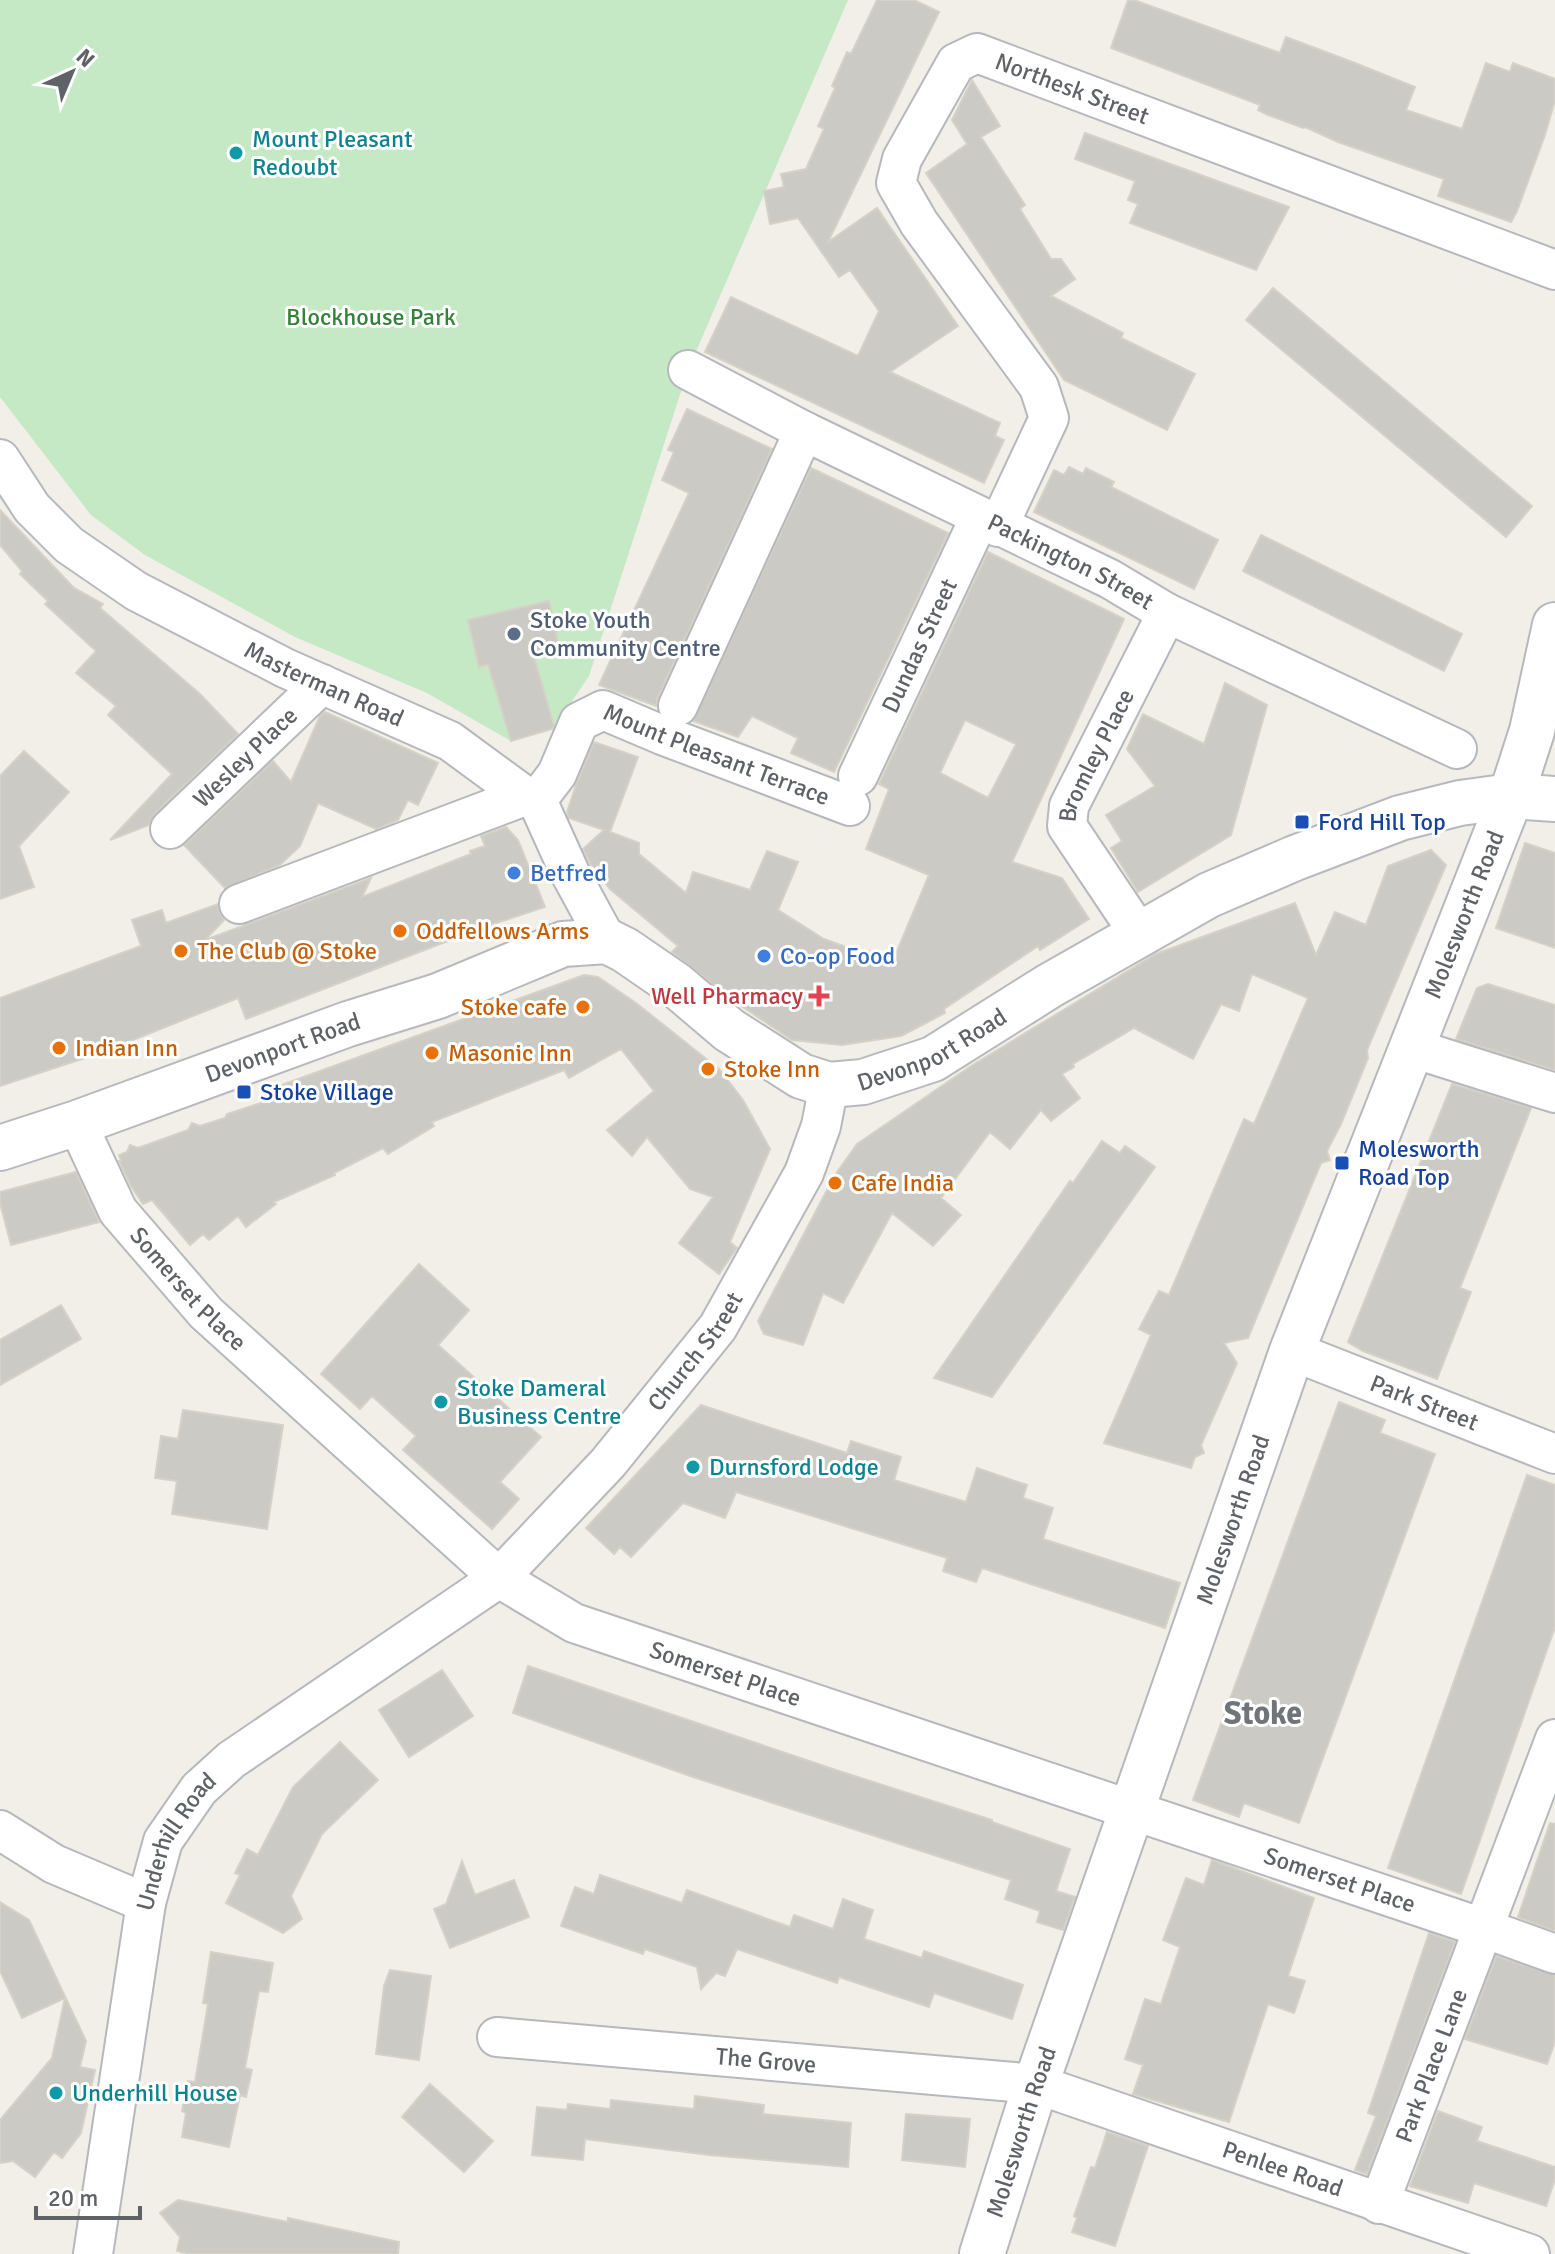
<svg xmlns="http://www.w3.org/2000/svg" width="1555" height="2254" viewBox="0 0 1555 2254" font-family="Signika,sans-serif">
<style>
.green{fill:#c5e8c5}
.building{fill:#cccac5;stroke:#d6d1c6;stroke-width:2;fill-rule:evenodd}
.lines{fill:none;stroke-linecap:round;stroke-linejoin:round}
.minor-casing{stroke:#b5b8bc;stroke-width:42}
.tertiary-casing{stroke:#b5b8bc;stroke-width:48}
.secondary-casing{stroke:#b6babf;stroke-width:48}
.minor{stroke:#fff;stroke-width:38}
.tertiary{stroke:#fff;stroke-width:44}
.secondary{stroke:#fff;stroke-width:44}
.culture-dot{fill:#0f9aa8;stroke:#fff;stroke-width:3}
.service-dot{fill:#5c6f8a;stroke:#fff;stroke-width:3}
.transit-dot{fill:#1a4fb4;stroke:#fff;stroke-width:3}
.shop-dot{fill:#3f7fe0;stroke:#fff;stroke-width:3}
.food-dot{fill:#e8710a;stroke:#fff;stroke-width:3}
.health-dot{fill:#e0444e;stroke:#fff;stroke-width:3}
.labels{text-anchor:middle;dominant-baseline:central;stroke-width:6;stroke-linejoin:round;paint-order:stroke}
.street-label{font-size:24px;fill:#5f6368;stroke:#fff}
.culture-label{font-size:24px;fill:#0d838f;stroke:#fff;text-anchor:start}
.park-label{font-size:24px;fill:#348238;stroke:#fff}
.service-label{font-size:24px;fill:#4e5e75;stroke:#fff;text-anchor:start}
.transit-label{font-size:24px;fill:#164399;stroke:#fff;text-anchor:start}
.shop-label{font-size:24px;fill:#366cbe;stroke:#fff;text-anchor:start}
.food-label{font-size:24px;fill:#c56008;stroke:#fff;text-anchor:start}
.health-label{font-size:24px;fill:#be3a42;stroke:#fff;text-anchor:end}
.district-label{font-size:32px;font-weight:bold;fill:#70757a;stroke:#fff}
</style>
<rect width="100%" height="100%" fill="#f1efe8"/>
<path class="green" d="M0,0H848L688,370L589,676L554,728L511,741L427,693L295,637L145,555L91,515L0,397Z"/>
<path class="building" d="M877,0H914L939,12L828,242L877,208L958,326L890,372L1000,423L995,436L1004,440L984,483L705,352L731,297L858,356L879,311L850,270L839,277L798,218L770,224L764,191L784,187L781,174L806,169L824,129L818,126L835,88L832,86L847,52L851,54Z
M1128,0H1134L1280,53L1286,37L1355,63L1415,87L1406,110L1462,129L1486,63L1510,72L1513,63L1555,79V100L1545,135L1517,211L1511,222L1438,196L1444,179L1338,142L1305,127L1303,128L1268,115L1258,110L1260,105L1111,48Z
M972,80L1000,126L981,137L1025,205L1020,209L1051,259H1061L1075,279L1051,296L1123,333L1121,338L1195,374L1167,430L1064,380L926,173L967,144L952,120Z
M1085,133L1289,207L1256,270L1130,223L1138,204L1128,200L1135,181L1075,159Z
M1273,288L1532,506L1506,537L1246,320Z
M687,409L772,449L658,697L656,706L599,685L689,493L662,480L674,452L668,450Z
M1069,467L1083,474L1086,468L1114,482L1111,487L1218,540L1194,589L1034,512L1054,470L1064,475Z
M811,468L948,533L834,772L791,753L798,738L752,716L738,737L693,721Z
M0,510L74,588L103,604L100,608L200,694L238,734L155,813L149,825L110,840L172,774L108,715L116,706L76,673L96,651L45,604L48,601L20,574L22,571L0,545Z
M1261,535L1462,634L1444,671L1243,571Z
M988,552L1124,619L1012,862L1062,878L1089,919L1040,950L1038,946L944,1009L945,1013L901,1036L842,1045L792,1040L731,999L672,952L678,946L610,889L591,865L583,849L604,830L569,818L567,812L576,785L594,742L638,757L610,832L639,843V854L686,893L693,872L750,890L767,851L798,862L778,910L824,939L868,955L869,951L892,963L929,875L866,849L889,789L879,784ZM965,720L1016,744L988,798L940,773Z
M549,601L559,648L533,654L554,726L552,729L511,741L488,664L479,667L468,620Z
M1225,683L1267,705L1231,835L1138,892L1111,848L1122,841L1106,815L1155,786L1127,749L1143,714L1204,744Z
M325,712L438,763L418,805L408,800L398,820L376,829L318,803L300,846L280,865L225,888L184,845L273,761L291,782L320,716Z
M24,751L69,792L19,846L34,887L0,899V776Z
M506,827L518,840L545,907L484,927L246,1019L238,998L103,1052L0,1086V998L141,946L132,920L162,910L166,923L218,904L219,912L224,920L205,940L371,878L362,897L471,854L470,851L485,846L481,836Z
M1525,843L1555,853V948L1496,928Z
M1431,850L1446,865L1367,1050L1368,1058L1341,1124L1327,1151L1330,1160L1321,1163L1248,1338L1224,1343L1237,1363L1201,1445L1204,1453L1195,1457L1191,1468L1104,1443L1151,1335L1139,1329L1159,1291L1169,1295L1244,1119L1254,1124L1308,998L1252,974L1239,1011L1221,1004L1193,1059L1134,1028L1073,1064L1074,1067L1062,1074L1080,1098L1051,1121L1041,1110L1010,1149L990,1132L941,1198L961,1215L933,1246L892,1213L843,1303L823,1293L803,1345L764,1334L758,1321L835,1175L857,1144L971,1066L1156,954L1295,903L1316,955L1335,912L1366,925L1388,866Z
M584,975L598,977L636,1003L719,1069L743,1100L770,1149L730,1242L737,1248L719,1274L679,1243L713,1197L690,1189L647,1137L632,1156L607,1130L654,1091L621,1049L569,1078L564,1070L432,1122L434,1126L388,1154L383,1148L334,1173L335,1175L274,1202L276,1204L246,1227L238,1216L209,1240L203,1234L190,1245L152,1200L143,1204L131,1186L119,1161H121L119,1155L127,1152L130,1145L138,1148L188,1130L192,1123L200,1126L225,1118L227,1114L270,1100L268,1090Z
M1488,984L1555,1005V1070L1456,1039L1477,988Z
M1452,1084L1531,1108L1460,1288L1471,1292L1437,1379L1363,1351L1348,1342Z
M1102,1141L1120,1153L1125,1146L1155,1167L992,1397L934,1378L1070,1181L1073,1183Z
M76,1172L99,1222L11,1245L0,1203V1192Z
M419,1264L469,1310L438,1345L541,1437L500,1482L519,1499L492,1529L403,1450L416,1436L372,1396L360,1409L321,1374Z
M61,1305L81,1339L0,1385V1340Z
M1339,1402L1385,1420L1380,1433L1435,1454L1299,1823L1244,1803L1239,1817L1193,1800Z
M701,1405L847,1453L851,1441L901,1457L894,1480L966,1502L977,1468L1027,1485L1023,1498L1053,1508L1043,1539L1180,1583L1165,1628L982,1568L976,1582L943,1571L947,1558L736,1492L725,1518L683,1503L631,1557L620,1547L614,1554L586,1528Z
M183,1410L283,1425L267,1529L172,1514L177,1481L155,1478L161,1436L178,1439Z
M1527,1475L1555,1485V1627L1461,1894L1388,1868Z
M528,1666L839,1771L992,1820V1822L1070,1849L1056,1891L1075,1897L1063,1930L1037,1922L1040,1911L1005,1899L1011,1880L693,1777L513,1713Z
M442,1670L473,1716L409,1757L379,1710Z
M340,1742L378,1780L322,1834L291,1896L302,1919L283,1933L226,1903L240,1875L235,1873L247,1849L258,1855L293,1787Z
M1550,1823L1555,1824V1931L1518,1917Z
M1212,1860L1314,1898L1288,1976L1305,1981L1294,2013L1268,2004L1229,2122L1133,2094L1143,2065L1125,2059L1145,1999L1161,2004L1180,1947L1163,1940L1186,1878L1204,1885Z
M462,1861L475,1895L514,1880L529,1917L450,1948L434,1909L446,1904Z
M600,1875L682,1903L687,1890L790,1927L794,1915L833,1929L843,1899L873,1910L864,1939L922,1958L924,1951L1023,1985L1012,2019L934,1993L929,2007L839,1977L837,1983L737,1949L725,1976L716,1973L701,1989L697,1967L645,1949L643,1954L561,1926L575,1887L594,1894Z
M0,1902L29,1920L86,2041L80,2067L95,2070L81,2133L62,2158L54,2152L35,2177L13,2161L0,2163V2120L52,2058L65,1998L22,2018L0,1971Z
M1429,1933L1455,1942L1367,2174L1355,2170L1376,2116L1368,2113Z
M211,1952L273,1963L268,1992L259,1991L245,2068L252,2070L246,2097L240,2095L229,2147L182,2137L186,2113L182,2111L188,2081L195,2082L208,2004L203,2003Z
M1496,1956L1555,1975V2042L1547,2064L1465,2039Z
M390,1970L431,1976L419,2060L376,2054L384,1986Z
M430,2084L493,2141L464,2172L402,2117Z
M695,2096L764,2105L763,2114L851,2123L848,2167L709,2155L585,2139L583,2160L532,2155L537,2107L567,2110L568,2104L610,2109L611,2100L694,2109Z
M1438,2111L1482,2127L1477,2141L1555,2167V2179L1546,2206L1474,2183L1468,2203L1410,2186Z
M906,2114L970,2119L965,2167L902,2160Z
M1107,2132L1148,2146L1115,2246L1072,2232L1077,2218L1074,2216L1091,2167L1095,2168Z
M178,2200L288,2222V2218L399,2242L398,2254H191L177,2251L180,2237L160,2213Z"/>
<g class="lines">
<g class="minor-casing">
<g id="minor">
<path id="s1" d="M688,370L804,431L1110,579L1167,613L1457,749"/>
<path id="s2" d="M0,459L32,508L69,545L136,591L285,668L450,741L525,796L537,800L570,873L607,941"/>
<path id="s3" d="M998,527L1049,418L1039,387L919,223L896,183L902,159L956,63L977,53L1555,270"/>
<path d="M678,706L804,431"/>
<path id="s4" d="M858,776L980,517"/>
<path id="s5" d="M537,800L557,774L579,722L603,710L662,735L850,806"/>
<path id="s6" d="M170,829L322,684"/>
<path d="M239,904L525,796"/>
<path id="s7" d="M1140,935L1067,826L1069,806L1167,613"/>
<path d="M1412,1048L1555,1093"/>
<path id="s8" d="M77,1123L118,1211L206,1313L499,1578L574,1623L1483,1928L1555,1954"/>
<path id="s9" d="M1292,1351L1555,1454"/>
<path d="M0,1830L54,1864L146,1903"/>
<path id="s10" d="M497,2037L1036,2084L1530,2254"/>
<path id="s11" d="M1379,2204L1555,1739"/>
<path id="s12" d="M93,2254L146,1903L163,1841L199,1789L231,1760L499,1578L608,1463L718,1327L804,1173L821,1126L829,1085"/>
</g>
</g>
<g class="tertiary-casing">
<g id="tertiary">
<path id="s13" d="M982,2254L1036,2084L1292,1351L1511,796L1532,731L1555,625"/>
</g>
</g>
<g class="secondary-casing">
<g id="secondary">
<path id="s14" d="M0,1148L77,1123L348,1024L438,996L563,944L607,941L625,950L676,985L729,1030L801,1076L829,1085L863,1082L933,1059L1049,986L1209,895L1295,858L1400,818L1460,803L1511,796L1555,799"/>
</g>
</g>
<use href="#minor" class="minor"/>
<use href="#tertiary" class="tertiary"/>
<use href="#secondary" class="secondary"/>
</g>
<g class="culture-dot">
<circle cx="236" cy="153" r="8"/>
<circle cx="441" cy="1402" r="8"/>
<circle cx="693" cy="1467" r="8"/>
<circle cx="56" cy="2093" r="8"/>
</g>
<circle class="service-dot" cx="514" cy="634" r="8"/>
<g class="transit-dot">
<rect x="1294" y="814" width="16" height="16" rx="4"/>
<rect x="236" y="1084" width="16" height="16" rx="4"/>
<rect x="1334" y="1155" width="16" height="16" rx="4"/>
</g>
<g class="shop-dot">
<circle cx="514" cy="873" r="8"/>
<circle cx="764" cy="956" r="8"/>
</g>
<g class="food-dot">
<circle cx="400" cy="931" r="8"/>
<circle cx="181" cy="951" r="8"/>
<circle cx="583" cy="1007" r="8"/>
<circle cx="59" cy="1048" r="8"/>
<circle cx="432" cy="1053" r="8"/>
<circle cx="708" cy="1069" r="8"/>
<circle cx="835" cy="1183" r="8"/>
</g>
<path class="health-dot" d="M815 984h8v8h8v8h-8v8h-8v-8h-8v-8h8z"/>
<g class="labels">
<g class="street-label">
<text stroke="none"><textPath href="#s3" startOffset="662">Northesk Street</textPath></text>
<text stroke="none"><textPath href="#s1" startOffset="428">Packington Street</textPath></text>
<text stroke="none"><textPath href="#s4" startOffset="144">Dundas Street</textPath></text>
<text stroke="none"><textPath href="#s2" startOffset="402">Masterman Road</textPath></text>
<text stroke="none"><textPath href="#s6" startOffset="104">Wesley Place</textPath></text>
<text stroke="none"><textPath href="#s7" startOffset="208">Bromley Place</textPath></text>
<text stroke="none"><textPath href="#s5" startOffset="238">Mount Pleasant Terrace</textPath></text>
<text stroke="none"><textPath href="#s13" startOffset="1424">Molesworth Road</textPath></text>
<text stroke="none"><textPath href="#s14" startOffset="1020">Devonport Road</textPath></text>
<text stroke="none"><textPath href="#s14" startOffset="300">Devonport Road</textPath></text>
<text stroke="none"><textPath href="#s8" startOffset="202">Somerset Place</textPath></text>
<text stroke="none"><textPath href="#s12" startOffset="1150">Church Street</textPath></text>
<text stroke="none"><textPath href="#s9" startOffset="142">Park Street</textPath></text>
<text stroke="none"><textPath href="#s13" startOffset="776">Molesworth Road</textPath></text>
<text stroke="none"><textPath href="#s8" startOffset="874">Somerset Place</textPath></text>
<text stroke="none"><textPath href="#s12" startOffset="424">Underhill Road</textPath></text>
<text stroke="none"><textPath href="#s8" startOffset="1522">Somerset Place</textPath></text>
<text stroke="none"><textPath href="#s10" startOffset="270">The Grove</textPath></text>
<text stroke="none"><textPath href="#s11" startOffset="148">Park Place Lane</textPath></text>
<text stroke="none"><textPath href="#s13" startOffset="128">Molesworth Road</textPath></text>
<text stroke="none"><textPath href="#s10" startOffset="802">Penlee Road</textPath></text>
</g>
<g class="culture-label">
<text x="252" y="139">Mount Pleasant<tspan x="252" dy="28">Redoubt</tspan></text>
<text x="457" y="1388">Stoke Dameral<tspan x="457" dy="28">Business Centre</tspan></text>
<text x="709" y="1467">Durnsford Lodge</text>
<text x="72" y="2093">Underhill House</text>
</g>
<g class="park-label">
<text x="371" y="317">Blockhouse Park</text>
</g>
<g class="service-label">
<text x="530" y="620">Stoke Youth<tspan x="530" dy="28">Community Centre</tspan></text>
</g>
<g class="transit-label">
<text x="1318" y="822">Ford Hill Top</text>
<text x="260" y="1092">Stoke Village</text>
<text x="1358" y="1149">Molesworth<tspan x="1358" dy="28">Road Top</tspan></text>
</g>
<g class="shop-label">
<text x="530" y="873">Betfred</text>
<text x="780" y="956">Co-op Food</text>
</g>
<g class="food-label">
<text x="416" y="931">Oddfellows Arms</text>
<text x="197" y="951">The Club @ Stoke</text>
<text x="567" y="1007" text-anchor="end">Stoke cafe</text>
<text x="75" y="1048">Indian Inn</text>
<text x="448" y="1053">Masonic Inn</text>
<text x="724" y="1069">Stoke Inn</text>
<text x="851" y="1183">Cafe India</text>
</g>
<g class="health-label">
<text x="803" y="996">Well Pharmacy</text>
</g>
<g class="district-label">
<text x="1263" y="1713">Stoke</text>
</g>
</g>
<g transform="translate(72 72) rotate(44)" stroke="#ffffff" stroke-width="6" paint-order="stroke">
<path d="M0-6L14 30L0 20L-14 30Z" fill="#5f6368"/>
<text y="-12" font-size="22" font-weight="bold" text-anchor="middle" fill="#5f6368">N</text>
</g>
<path d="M36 2206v12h104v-12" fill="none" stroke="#5f6368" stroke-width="4"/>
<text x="48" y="2206" font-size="24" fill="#5f6368" stroke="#ffffff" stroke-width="6" paint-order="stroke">20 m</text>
</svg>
